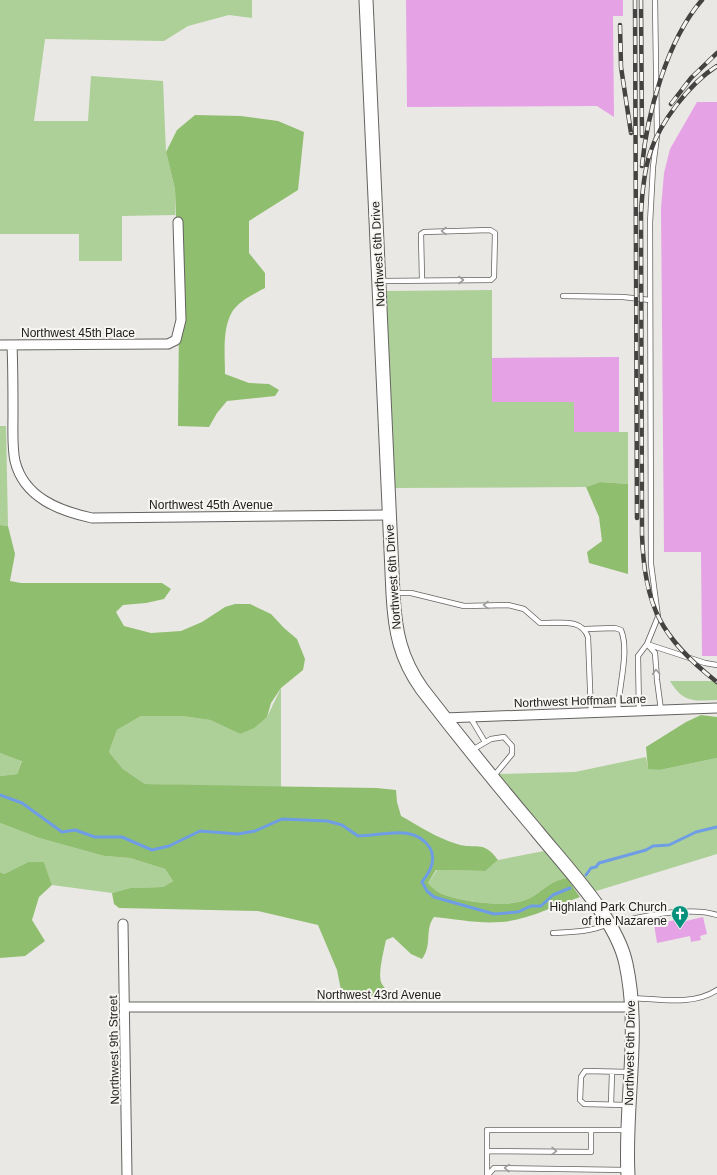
<svg xmlns="http://www.w3.org/2000/svg" width="717" height="1175" viewBox="0 0 717 1175" font-family="Arial,sans-serif">
<style>
.green{fill:#adcf98}
.forest{fill:#90be6f}
.lines{fill:none;stroke-linecap:round;stroke-linejoin:round}
.stream{stroke:#6f9de5;stroke-width:3}
.building{fill:#e5a2e4}
.lane-casing{stroke:#656361;stroke-width:6}
.street-casing{stroke:#656361;stroke-width:11}
.secondary-casing{stroke:#656361;stroke-width:15}
.lane{stroke:#fff;stroke-width:4.5}
.street{stroke:#fff;stroke-width:9}
.secondary{stroke:#fff;stroke-width:13}
.rail-casing{stroke:#454342;stroke-width:4.5}
.rail{stroke:#f7f5f2;stroke-width:3;stroke-dasharray:9;stroke-linecap:butt}
.oneway{stroke:#9b9b9a}
.labels{text-anchor:middle;dominant-baseline:central;stroke-width:4;stroke-linejoin:round;paint-order:stroke}
.street-label{font-size:12px;fill:#21201f;stroke:#f7f5f2}
.poi-label{font-size:12px;fill:#21201f;stroke:#f7f5f2;text-anchor:end}
</style>
<rect width="100%" height="100%" fill="#eae8e5"/>
<path class="green" d="M0,0H252V18L229,15L188,26L164,41L45,39L34,121H88L91,76L163,81L166,152L175,189V215L122,216V261H79V234H0Z
M492,290V402H574L575,432H628V484L600,482L586,487L392,488L385,291Z
M0,426H6L8,526L0,525Z
M670,681H717V700C694,701 683,703 670,681Z
M281,688V788L145,784L123,769L109,752L117,730L141,716H182L210,720L240,734L267,717Z
M0,753L22,760L17,774L0,776Z
M646,757L648,768L660,770L717,758V854L593,892L539,822L495,774L575,772Z
M0,823L39,838L104,856L130,858L165,869L173,881L163,887L130,888L112,893L52,885L44,862H28L4,874L0,872Z
M544,851L567,878C551,880 543,891 530,898C510,909 463,902 442,894C437,892 432,887 428,883L437,870L484,871L498,860Z"/>
<path class="forest" d="M195,115L241,116L278,121L304,132L298,190L249,221V253L265,273V288C254,294 239,301 232,312C222,329 225,356 225,374L249,383L269,384L279,390L275,396L227,401L217,413L209,427L178,426L179,319L175,189L166,152L177,130Z
M600,482L628,484V574L589,563L587,552L602,541L599,517L586,487Z
M0,525L8,526L15,554L10,581L21,583H162L171,589L164,599L146,603L123,605L116,612L124,626L151,633L181,631L202,622L225,607L235,604H250L271,614L284,628L297,639L305,659L303,670L281,688L271,703L267,717L254,728L240,734L210,720L182,716H141L117,730L109,752L123,769L145,784L377,788L396,790L397,802L401,816C419,826 437,838 457,844C475,850 483,839 498,860L485,871L436,870L428,883C432,887 437,892 442,894C463,902 510,909 530,898C543,891 551,880 567,878L580,897C554,906 528,920 501,922C479,924 456,919 434,917C424,930 433,944 422,959L411,954L393,937L386,940C384,950 378,972 381,982C383,988 390,991 390,998L343,1000L337,970L318,925L258,911L119,908L114,904L112,893L130,888L163,887L173,881L165,869L130,858L104,856L39,838L0,823V776L17,774L22,761L0,753Z
M701,715L717,717V758L660,770L648,769L646,747L686,722Z
M28,862H44L52,885L39,897L32,920L45,941L25,956L0,958V872L4,874Z"/>
<g class="lines">
<path class="stream" d="M0,795L22,803L62,832L75,830L95,837H122L152,850L169,846L200,831L238,834L255,831L282,819L327,821L342,825L358,836C383,836 414,823 430,848C437,860 430,872 422,882L427,891L434,897L494,914L518,912L531,906H541L553,895L570,888
M586,875L591,868L596,867L599,863L646,850L653,846L669,845L696,832L717,827"/>
</g>
<path class="building" d="M406,0H623V16H613L614,117L597,106L407,107Z
M697,102H717V656H702L701,552H664L661,208L664,173L670,149Z
M619,357V432H574V402H492V358Z
M703,917L707,934L700,936L701,940L691,942L690,936L657,943L654,924L686,918V921Z"/>
<g class="lines">
<g class="lane-casing">
<path id="lane" d="M655,0L657,136L653,167L650,223L651,564L658,617L647,644L705,663L717,665
M381,281L491,280L494,277L495,233L490,230L424,232L421,234L422,280
M563,296L623,297L650,300
M394,593H411L464,606L508,605L524,609L540,623C558,624 581,617 588,637L591,713
M585,629L615,628L621,630C630,652 618,688 618,712
M639,711L638,656L647,644L655,653L657,680L661,710
M470,717L485,742
M472,750L491,739L504,737L512,746V754L493,777
M611,925C637,916 691,906 717,915
M553,933C573,932 590,932 608,924
M632,998C659,999 693,1006 717,990
M611,1105L612,1072
M627,1105L584,1104L580,1100L581,1077L585,1071L630,1072
M487,1151L591,1152V1130
M487,1175V1130H626
M488,1175L494,1168L626,1170"/>
</g>
<g class="street-casing">
<path id="street" d="M0,345L160,344H168L176,340L181,320L178,222
M12,345C13,368 13,392 13,415C13,431 12,447 15,461C24,498 60,511 92,518L389,515
M444,718L717,708
M123,924L127,1175
M125,1007H632"/>
</g>
<g class="secondary-casing">
<path id="secondary" d="M366,0L393,594C395,631 400,658 422,689C459,737 497,784 536,830C565,866 617,919 626,964C641,1033 624,1105 628,1175"/>
</g>
<use href="#lane" class="lane"/>
<use href="#street" class="street"/>
<use href="#secondary" class="secondary"/>
<g class="rail-casing">
<path id="rail" d="M635,0L637,518
M641,0L642,136
M620,25L621,67L631,133
M717,66C690,83 660,122 650,153C644,172 642,194 641,214L642,534C644,606 661,638 717,682
M671,104L691,78L717,53
M642,166C647,114 667,40 702,0"/>
</g>
<use href="#rail" class="rail"/>
</g>
<defs><path id="oneway-chevron" d="M-2-3.5L2.5 0L-2 3.5" fill="none" stroke-width="1.6" stroke-linecap="round" stroke-linejoin="round"/></defs>
<g class="oneway">
<use href="#oneway-chevron" transform="translate(444 231) rotate(179)"/>
<use href="#oneway-chevron" transform="translate(461 280)"/>
<use href="#oneway-chevron" transform="translate(486 605) rotate(179)"/>
<use href="#oneway-chevron" transform="translate(656 672) rotate(-93)"/>
<use href="#oneway-chevron" transform="translate(554 1151) rotate(1)"/>
<use href="#oneway-chevron" transform="translate(507 1168) rotate(-179)"/>
</g>
<defs>
<g id="church-pin" transform="scale(0.9)"><path d="M0 17L-7.5 6A9.5 9.5 0 1 1 7.5 6Z" fill="#04927d" stroke="#f7f5f2"/><path d="M-1.2-6h2.4v3.5h3.3v2.4h-3.3V6h-2.4V-.1h-3.3v-2.4h3.3Z" fill="#fff"/></g>
</defs>
<g fill-rule="evenodd">
<use href="#church-pin" x="680" y="914"/>
</g>
<g class="labels">
<g class="street-label">
<text transform="translate(378 254) rotate(-93)">Northwest 6th Drive</text>
<text x="78" y="333">Northwest 45th Place</text>
<text x="211" y="505">Northwest 45th Avenue</text>
<text transform="translate(393 577) rotate(-94)">Northwest 6th Drive</text>
<text transform="translate(580 701) rotate(-2)">Northwest Hoffman Lane</text>
<text x="379" y="995">Northwest 43rd Avenue</text>
<text transform="translate(114 1050) rotate(-91)">Northwest 9th Street</text>
<text transform="translate(630 1053) rotate(-89)">Northwest 6th Drive</text>
</g>
<g class="poi-label">
<text x="667" y="907">Highland Park Church<tspan x="667" dy="14">of the Nazarene</tspan></text>
</g>
</g>
</svg>
